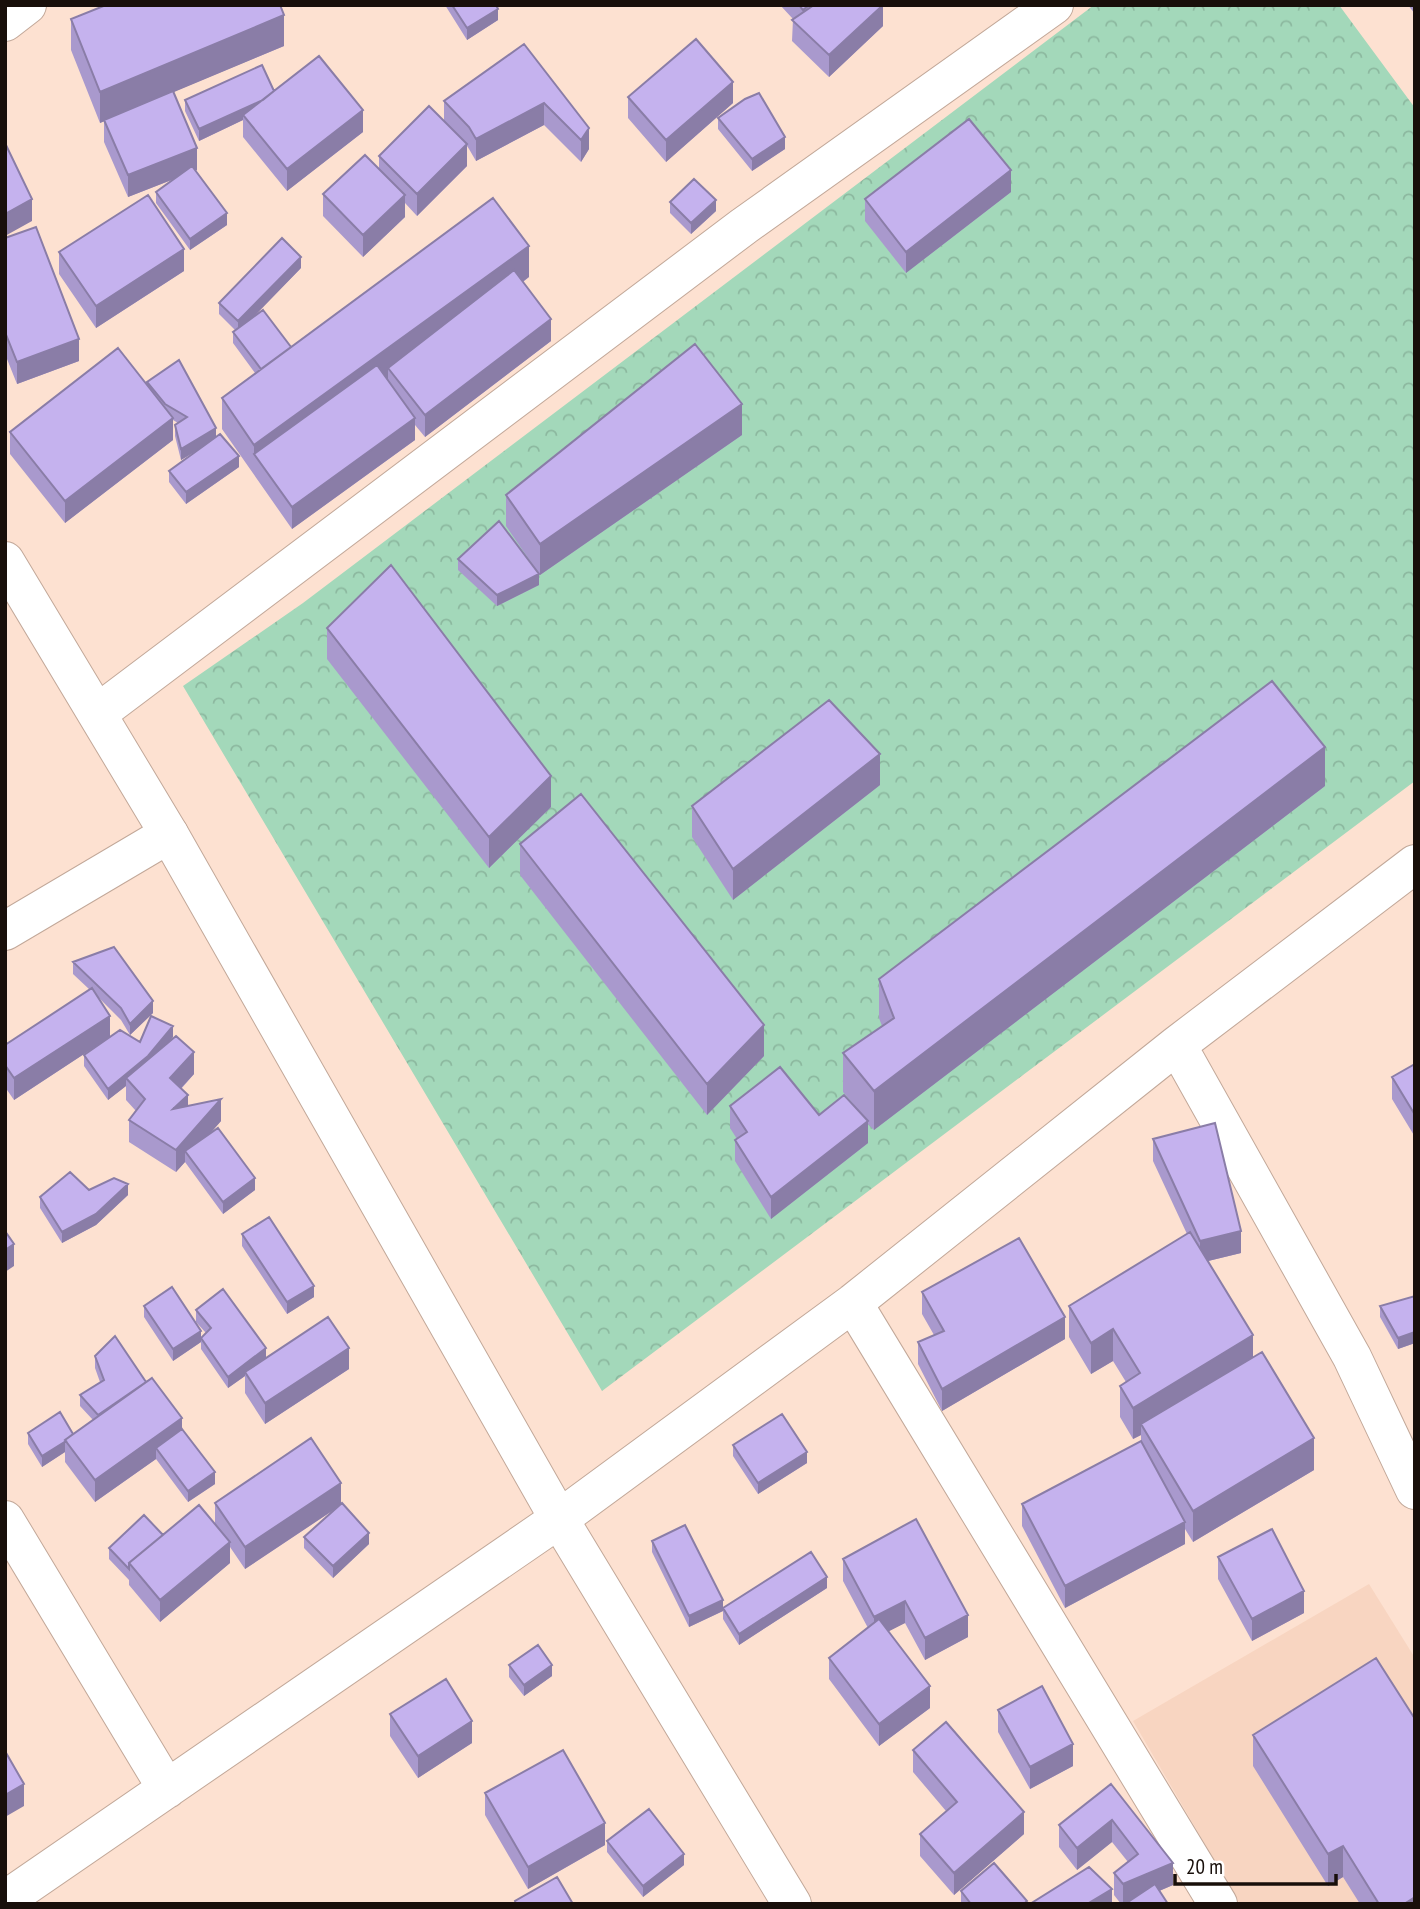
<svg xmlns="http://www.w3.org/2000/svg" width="1420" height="1909" viewBox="0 0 1420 1909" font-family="'PT Sans Narrow',sans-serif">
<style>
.built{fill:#f8d5c1}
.park{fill:url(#park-crowns)}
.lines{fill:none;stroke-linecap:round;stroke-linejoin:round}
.street-casing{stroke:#c2a899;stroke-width:40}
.secondary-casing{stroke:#c2a899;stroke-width:40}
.street{stroke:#fff;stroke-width:38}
.secondary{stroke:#fff;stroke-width:38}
.wall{fill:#a999cd}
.shaded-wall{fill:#8a7da7}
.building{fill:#c5b2ee;stroke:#8a7da7;stroke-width:2}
</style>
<defs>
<pattern id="park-crowns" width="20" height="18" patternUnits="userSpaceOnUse" patternTransform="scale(1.75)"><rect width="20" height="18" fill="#a3d8ba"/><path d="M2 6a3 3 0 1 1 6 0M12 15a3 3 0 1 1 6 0" fill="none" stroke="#8cb89f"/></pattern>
</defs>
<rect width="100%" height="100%" fill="#fde1d1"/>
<path class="built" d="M1369,1584L1415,1658V1904H1240L1133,1721Z"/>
<path class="park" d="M1094,5H1339L1415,108V781L602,1391L183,686L303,603Z"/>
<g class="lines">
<g class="street-casing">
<path id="street" d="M5,22L27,5
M98,713L744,226L1054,5
M5,931L169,834
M1177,1045L1352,1357L1415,1490
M853,1303L1218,1904
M5,1520L167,1789
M5,1900L559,1519L853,1303L1177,1045L1415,864"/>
</g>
<g class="secondary-casing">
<path id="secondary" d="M5,561L169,834L559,1519L792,1904"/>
</g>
<use href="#street" class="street"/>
<use href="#secondary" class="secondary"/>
</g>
<path class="wall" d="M445,5H496L498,20L467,40Z
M780,5H883V26L829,77L792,41L793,19Z
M1408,5H1415V14Z
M71,19L284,46L173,92L197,170H196L227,225L190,250L156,203V192L174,179L128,197L104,142V121L100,123L71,50Z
M524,44L589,149L581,162L544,125L476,161L469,149L467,146V166L417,216L405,203V217L363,257L323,216V194L379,169V156L444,121V101Z
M274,91L363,132L287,191L243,137V120L199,141L185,111V100Z
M628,97L733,103L666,162L628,118Z
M718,118L785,149L752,171L718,129Z
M1011,192L906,273L865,221V199Z
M670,202L716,211L691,234L670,213Z
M5,238L79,361L17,384L5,354Z
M59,252L184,271L96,328L59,274Z
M301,268L251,319L291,347L529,277L523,282L551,341L425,437L415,425V440L292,529L222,429V398L255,373L233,343V332L235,330L219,314V303Z
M147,382L216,437L239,467L186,504L169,482V471L198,450L181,460L175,436V425L178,423L173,420V440L65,523L10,454V432L147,385Z
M742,435L540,575L539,574V585L497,606L458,570V559L537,571L506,526V495Z
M327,628L551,807L489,868L327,659Z
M880,785L733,900L692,837V806Z
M1325,786L874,1130L868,1124V1143L771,1219L735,1161V1140L737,1139L730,1128V1106L819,1115L854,1105L843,1092V1053L882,1026L879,1018V979Z
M520,844L764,1056L707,1115L520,875Z
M73,962L153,1013L130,1035L121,1020L98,997L110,1037L140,1042L173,1037L169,1042L194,1074L181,1089L188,1106L221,1121L209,1134L255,1190L223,1214L185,1162L176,1172L129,1142V1120L136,1111L126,1100V1086L108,1100L84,1066V1055L90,1050L14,1100L5,1087V1045L90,990L73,974Z
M1415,1064V1137L1392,1099V1077Z
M1153,1139L1241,1253L1208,1261L1253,1357L1314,1470L1193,1542L1185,1529V1544L1065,1608L1022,1526V1504L1141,1441V1435L1133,1439L1120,1417V1386L1126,1382L1113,1361L1091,1374L1069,1337V1306L1187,1234L1153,1161Z
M89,1190L128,1195L96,1225L62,1243L40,1208V1197Z
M242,1234L314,1297L287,1314L242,1246Z
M922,1292L1065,1339L942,1411L918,1364V1342L934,1335L922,1314Z
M1415,1296V1343L1398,1349L1380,1317V1306Z
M144,1306L201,1338L206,1333L196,1322V1310L266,1358L349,1369L265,1424L245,1393V1376L228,1388L201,1349V1342L173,1361L144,1317Z
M95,1356L146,1382L182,1429L215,1484L188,1502L156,1459L95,1502L65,1462V1452L42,1467L28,1444V1433L73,1434L93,1420L80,1406V1395L100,1382L95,1368Z
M733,1445L807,1463L758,1494L733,1456Z
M215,1503H341L369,1544L333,1578L304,1548V1537L335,1509L245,1569L230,1547V1563L160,1622L129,1585V1580L109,1559V1548L215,1524Z
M652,1541L723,1608L827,1588L739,1645L723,1619V1611L689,1627L652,1552Z
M1218,1557L1304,1613L1252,1641L1218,1579Z
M843,1559L968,1637L925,1660L905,1623L888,1631L930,1708L879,1746L829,1679V1658L868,1628L843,1581Z
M509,1665L552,1676L524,1696L509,1677Z
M998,1710L1073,1766L1030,1789L998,1732Z
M390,1714L472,1743L418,1778L390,1736Z
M1253,1735L1415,1904H1360L1343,1877L1328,1886L1253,1766Z
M913,1750L1024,1834L954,1895L920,1856V1834L946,1811L913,1772Z
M1111,1784L1173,1885L1159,1891L1168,1904H1121L1114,1895V1873L1128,1862L1112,1842L1077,1870L1059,1847V1825Z
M485,1793L605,1845L528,1889L485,1815Z
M607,1841L684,1865L643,1897L607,1852Z
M961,1891L1027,1904H962L961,1902Z"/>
<path class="shaded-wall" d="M883,5V26L829,77V55Z
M498,9V20L467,40V28Z
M284,15V46L100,123V92Z
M733,82V103L666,162V140Z
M276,94L243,115V120L199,141V129Z
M544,103V125L476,161V139Z
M363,110V132L287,191V169Z
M589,128V149L581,162V140Z
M785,137V149L752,171V159Z
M467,144V166L417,216V194Z
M197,148V170L128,197V175Z
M1011,170V192L906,273V252Z
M405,195V217L363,257V235Z
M32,199V221L5,236V214Z
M716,200V211L691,234V223Z
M227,213V225L190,250V239Z
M529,246V277L394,375L388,368V379L254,454V445Z
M184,249V271L96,328V306Z
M301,257V268L238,333V321Z
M551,319V341L425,437V415Z
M79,339V361L17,384V362Z
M742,404V435L540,575V544Z
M173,418V440L65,523V501Z
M415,418V440L292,529V507Z
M216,428V439L181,460V449Z
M239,456V467L186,504V492Z
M539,574V585L497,606V595Z
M1325,747V786L874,1130V1091Z
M880,754V785L733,900V869Z
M551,776V807L489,868V837Z
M153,1001V1013L130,1035V1024Z
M110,1016V1037L14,1100V1078Z
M764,1025V1056L707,1115V1084Z
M173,1026V1037L148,1068L126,1078V1086L108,1100V1089Z
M194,1052V1074L170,1100V1078Z
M188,1095V1117L173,1109Z
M221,1099V1121L190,1157L185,1151V1162L176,1172V1150Z
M868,1121V1143L771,1219V1197Z
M255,1178V1190L223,1214V1202Z
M128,1184V1195L96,1225L62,1243V1232Z
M1241,1231V1253L1200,1263V1241Z
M14,1244V1266L5,1272V1250Z
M314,1286V1297L287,1314V1302Z
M1065,1317V1339L942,1411V1389Z
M1113,1329V1361L1091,1374V1343Z
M201,1331V1342L173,1361V1349Z
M1415,1332V1343L1398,1349V1338Z
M1253,1335V1366L1141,1424V1435L1133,1439V1408Z
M266,1348V1360L245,1372V1376L228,1388V1377Z
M349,1348V1369L265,1424V1403Z
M182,1418V1440L156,1448V1459L95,1502V1480Z
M1314,1438V1470L1193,1542V1511Z
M65,1441V1452L42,1467V1456Z
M807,1452V1463L758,1494V1483Z
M215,1472V1484L188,1502V1491Z
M341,1483V1505L245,1569V1547Z
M1185,1522V1544L1065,1608V1586Z
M369,1533V1544L333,1578V1566Z
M230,1542V1563L160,1622V1600Z
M827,1577V1588L739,1645V1634Z
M1304,1591V1613L1252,1641V1619Z
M723,1600V1611L689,1627V1616Z
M905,1601V1623L874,1639V1617Z
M968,1615V1637L925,1660V1638Z
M552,1665V1676L524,1696V1685Z
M930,1686V1708L879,1746V1724Z
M472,1721V1743L418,1778V1756Z
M1073,1744V1766L1030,1789V1767Z
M24,1784V1806L5,1817V1795Z
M1024,1812V1834L954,1895V1873Z
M1112,1820V1842L1077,1870V1848Z
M605,1823V1845L528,1889V1867Z
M1343,1846V1877L1328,1886V1854Z
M684,1854V1865L643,1897V1886Z
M1173,1863V1885L1129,1904H1123V1884Z
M1112,1889V1904H1087Z
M1415,1897V1904H1404Z"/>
<path class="building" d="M106,5H280L284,15L100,92L71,19Z
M452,5H496L498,9L467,28Z
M799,5H809L803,10Z
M814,5H883L829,55L792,20Z
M696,39L733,82L666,140L628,97Z
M524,44L589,128L581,140L544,103L476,139L469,127L444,101Z
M319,56L363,110L287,169L243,115Z
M262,65L274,91L263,100L199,129L185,100Z
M173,91L197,148L128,175L104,120Z
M759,93L785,137L752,159L718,118L745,99Z
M429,106L467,144L417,194L379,156Z
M969,119L1011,170L906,252L865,199Z
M5,143L32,199L5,214Z
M365,155L405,195L363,235L323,194Z
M192,166L227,213L190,239L156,192Z
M694,179L716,200L691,223L670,202Z
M148,195L184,249L96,306L59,252Z
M493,198L529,246L254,445L222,398Z
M36,227L79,339L17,362L5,332V238Z
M282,238L301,257L238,321L219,303Z
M514,270L551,319L425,415L388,368Z
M263,310L291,347L261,369L233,332Z
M695,344L742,404L540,544L506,495Z
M118,348L173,418L65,501L10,432Z
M179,360L216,428L181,449L175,425L187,417L165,404L147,382Z
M377,365L415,418L292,507L254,454Z
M220,434L239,456L186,492L169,471Z
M499,521L539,574L497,595L458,559Z
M391,565L551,776L489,837L327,628Z
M1272,681L1325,747L874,1091L843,1053L894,1018L879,979Z
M829,700L880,754L733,869L692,806Z
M581,794L764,1025L707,1084L520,844Z
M114,947L153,1001L130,1024L121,1008L73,962Z
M92,988L110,1016L14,1078L5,1065V1045Z
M151,1016L173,1026L148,1056L108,1089L84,1055L120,1030L140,1042Z
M176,1036L194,1052L170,1078L188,1095L173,1109L221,1099L176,1150L129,1120L145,1099L126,1078Z
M1415,1064V1115L1392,1077Z
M780,1067L819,1115L844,1095L868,1121L771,1197L735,1140L747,1132L730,1106Z
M1215,1123L1241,1231L1200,1241L1153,1139Z
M218,1128L255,1178L223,1202L185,1151Z
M70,1172L89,1190L114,1178L128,1184L96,1214L62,1232L40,1197Z
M269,1217L314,1286L287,1302L242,1234Z
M5,1231L14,1244L5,1250Z
M1190,1232L1253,1335L1133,1408L1120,1386L1140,1373L1113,1329L1091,1343L1069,1306Z
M1019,1238L1065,1317L942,1389L918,1342L944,1331L922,1292Z
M172,1287L201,1331L173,1349L144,1306Z
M223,1289L266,1348L228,1377L201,1338L211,1328L196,1310Z
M1415,1296V1332L1398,1338L1380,1306Z
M328,1317L349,1348L265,1403L245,1372Z
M115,1336L146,1382L98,1415L80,1395L104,1380L95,1356Z
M1262,1352L1314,1438L1193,1511L1141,1424Z
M152,1378L182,1418L95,1480L65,1440Z
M60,1412L73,1434L65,1440L66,1441L42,1456L28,1433Z
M782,1414L807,1452L758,1483L733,1445Z
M182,1429L215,1472L188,1491L156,1448Z
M311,1438L341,1483L245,1547L215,1503Z
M1141,1441L1185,1522L1065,1586L1022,1504Z
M342,1503L369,1533L333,1566L304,1537Z
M199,1505L230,1542L160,1600L129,1563Z
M144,1515L163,1535L129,1563V1569L109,1548Z
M916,1519L968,1615L925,1638L905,1601L874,1617L843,1559Z
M685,1525L723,1600L689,1616L652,1541Z
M1272,1529L1304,1591L1252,1619L1218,1557Z
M811,1552L827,1577L739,1634L723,1608Z
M879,1619L930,1686L879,1724L829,1658Z
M538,1645L552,1665L524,1685L509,1665Z
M1376,1658L1415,1719V1897L1404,1904H1379L1343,1846L1328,1854L1253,1735Z
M446,1679L472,1721L418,1756L390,1714Z
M1042,1686L1073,1744L1030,1767L998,1710Z
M946,1722L1024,1812L954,1873L920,1834L957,1802L913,1750Z
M563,1750L605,1823L528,1867L485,1793Z
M5,1751L24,1784L5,1795Z
M1111,1784L1173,1863L1123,1884L1114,1873L1138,1854L1112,1820L1077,1848L1059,1825Z
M649,1809L684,1854L643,1886L607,1841Z
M994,1863L1027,1901L1024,1904H971L961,1891Z
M1089,1867L1112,1889L1087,1904H1030Z
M557,1877L573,1904H516L515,1901Z
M1155,1884L1168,1904H1125Z"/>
<rect width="1420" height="1909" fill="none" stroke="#180f0a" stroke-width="14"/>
<path d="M1175 1874v10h161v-10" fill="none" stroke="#180f0a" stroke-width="3.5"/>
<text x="1186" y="1874" font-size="21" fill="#180f0a" stroke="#ffffff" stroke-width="5" paint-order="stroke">20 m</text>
</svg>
